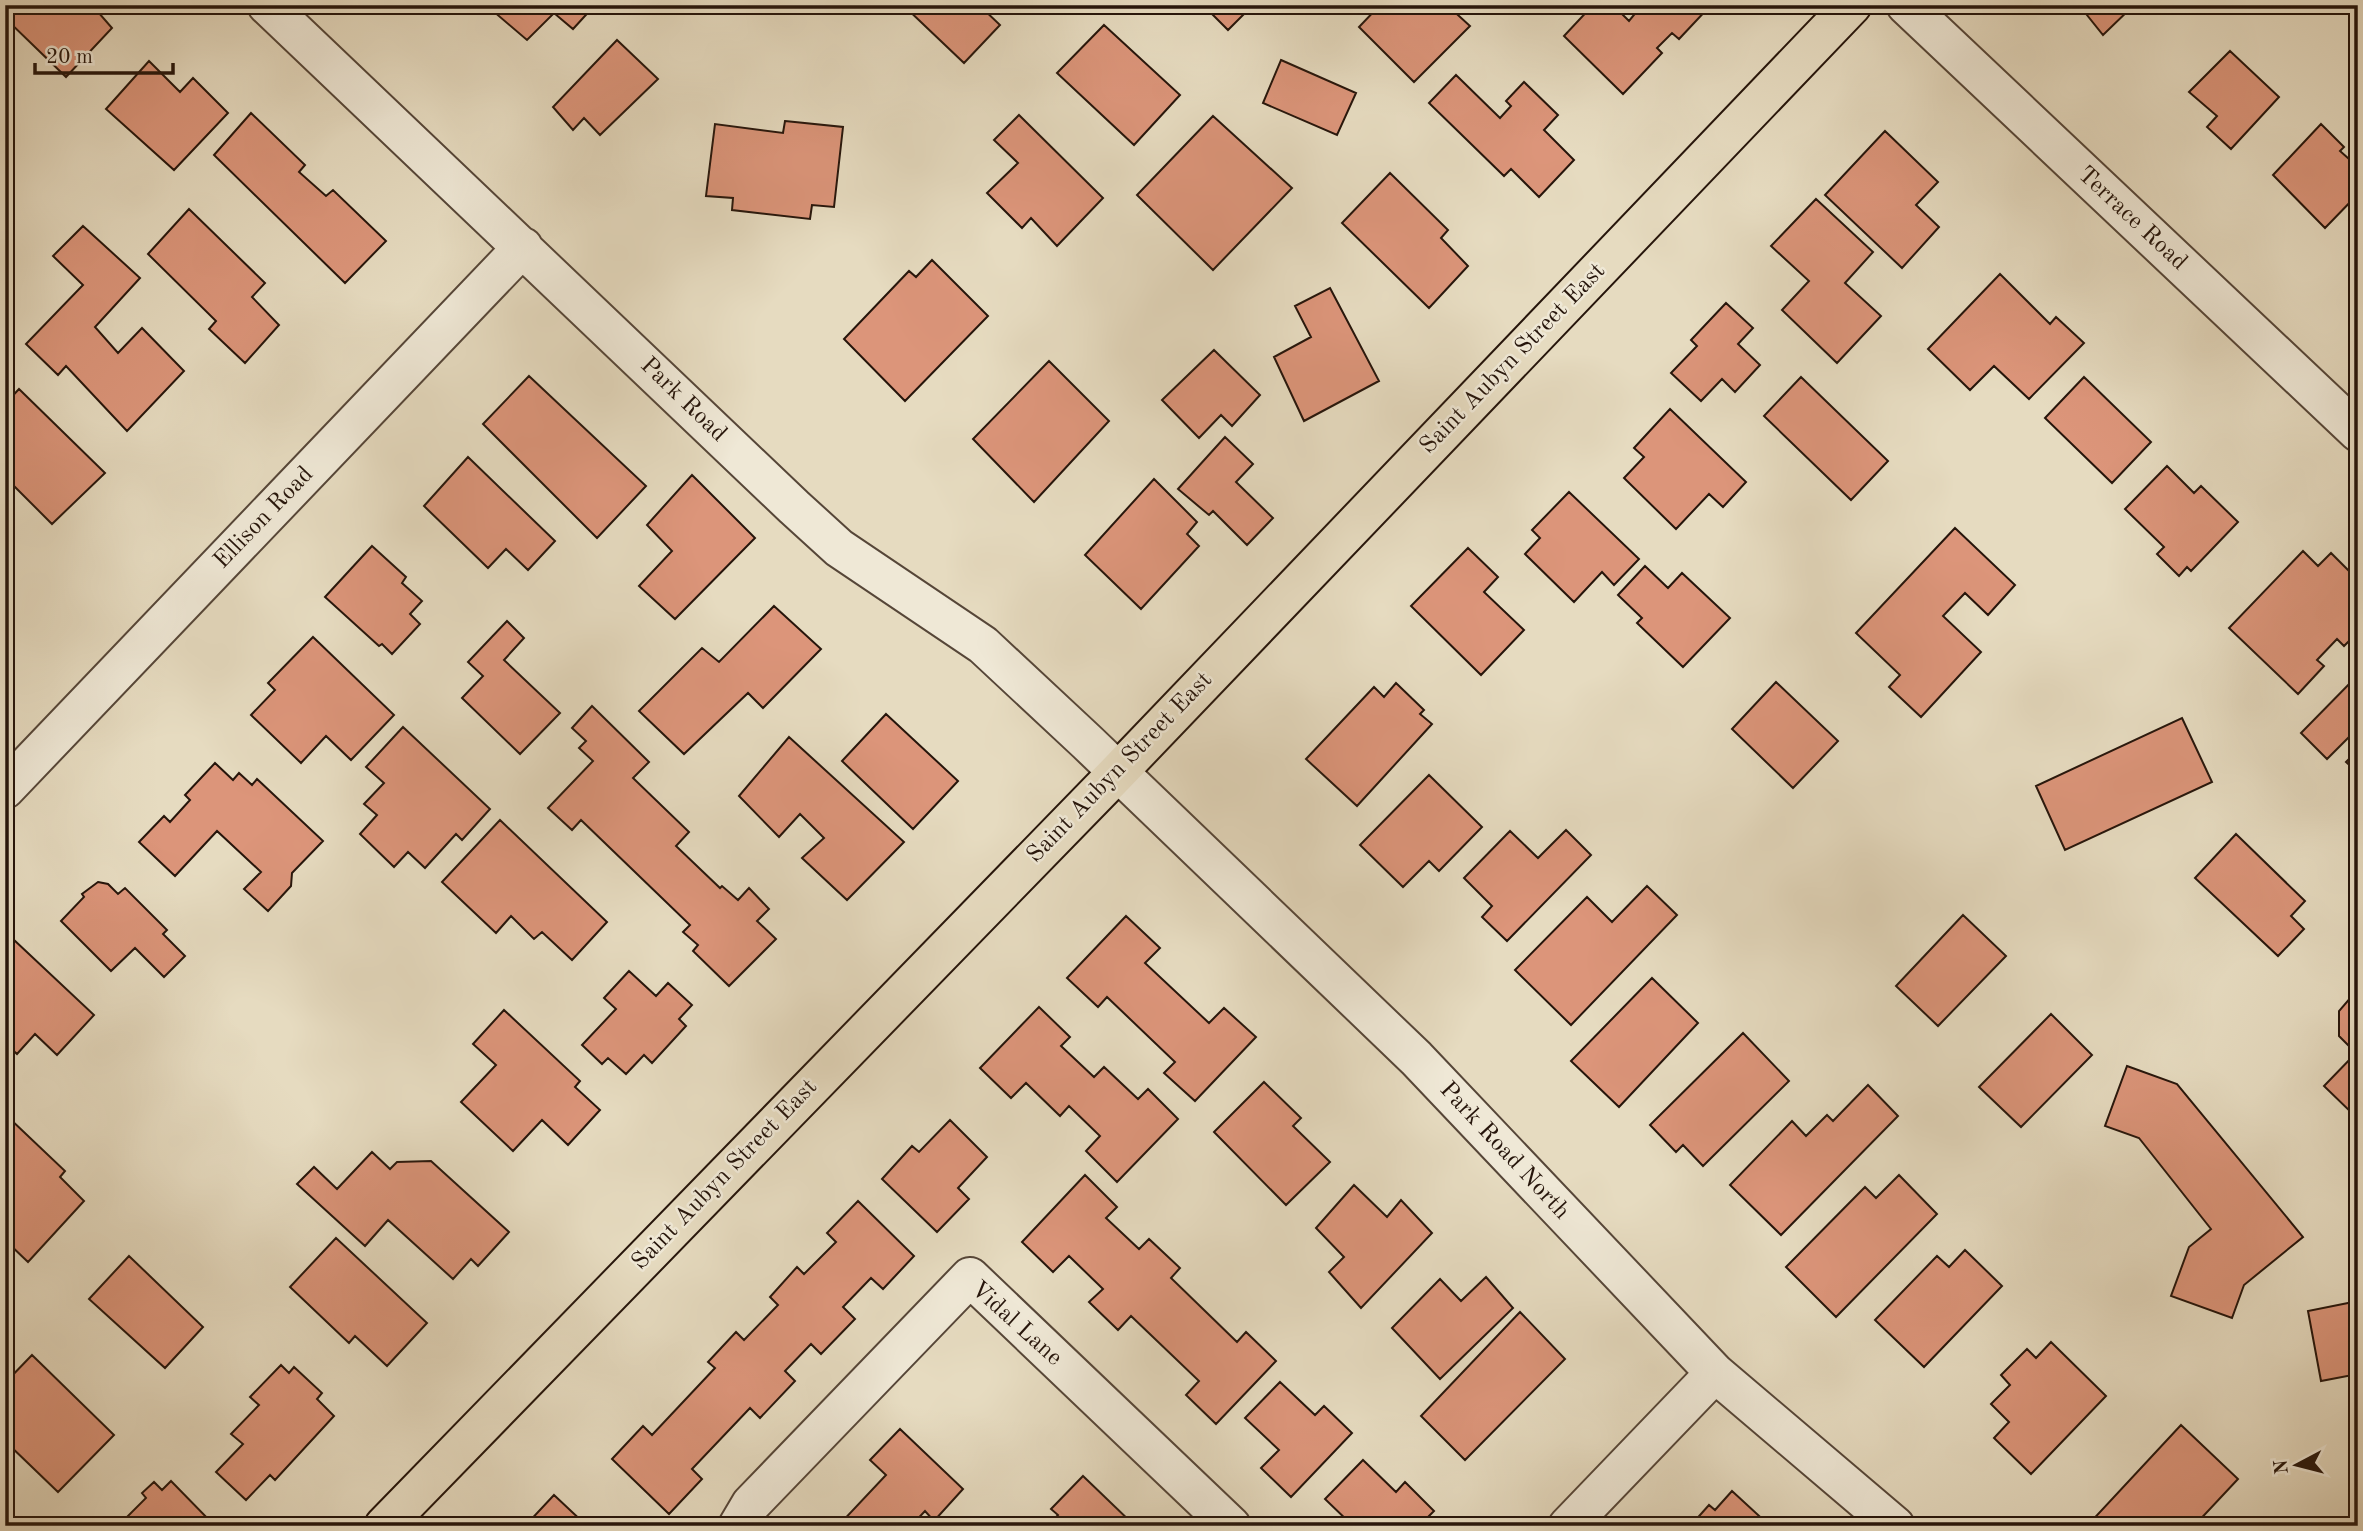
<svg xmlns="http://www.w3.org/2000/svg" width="2363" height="1531" viewBox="0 0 2363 1531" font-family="'Old Standard TT',serif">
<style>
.building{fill:#dc957a;stroke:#26150b;stroke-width:2}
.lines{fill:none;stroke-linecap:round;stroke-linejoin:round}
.minor-casing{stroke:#564638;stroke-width:42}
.major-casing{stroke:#26150b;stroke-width:42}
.minor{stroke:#efe8d6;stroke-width:38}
.major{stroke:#e6dbc0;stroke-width:38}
.labels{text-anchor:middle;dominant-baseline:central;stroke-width:5;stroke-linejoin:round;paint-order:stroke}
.street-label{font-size:24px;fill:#26150b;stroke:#efe8d6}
</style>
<rect width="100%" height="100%" fill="#e6dbc0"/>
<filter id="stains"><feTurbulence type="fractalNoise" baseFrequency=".00286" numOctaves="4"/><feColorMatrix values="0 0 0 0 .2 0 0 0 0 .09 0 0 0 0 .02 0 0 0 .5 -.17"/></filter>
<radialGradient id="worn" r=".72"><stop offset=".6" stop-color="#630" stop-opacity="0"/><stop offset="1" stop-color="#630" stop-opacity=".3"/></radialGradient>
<path class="building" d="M18,5H92L112,28L66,77L6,19Z
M498,5H595L573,29L554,13L527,40L493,11Z
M903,5H979L1000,25L964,63Z
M1203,5H1253L1228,30Z
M1380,5H1447L1470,26L1414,82L1359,27Z
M1593,5H1613L1629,21L1642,5H1711L1679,39L1672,33L1657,48L1662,53L1623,94L1564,36Z
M2079,5H2134L2103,35Z
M1104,25L1180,95L1134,145L1057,73Z
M617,40L658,79L600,135L584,118L573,130L553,107Z
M2230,51L2279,97L2231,149L2207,127L2217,116L2189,92Z
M1281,60L1356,93L1337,135L1263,103Z
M149,61L180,92L193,78L228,113L174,170L106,109Z
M1456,75L1500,118L1511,106L1506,101L1524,82L1558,115L1544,130L1574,160L1539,197L1511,169L1504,176L1429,103Z
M251,113L305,165L299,172L326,196L333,190L386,241L345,283L214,155Z
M1019,115L1103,198L1057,246L1031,218L1022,228L987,193L1018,163L994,140Z
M1213,116L1292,188L1213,270L1137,195Z
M785,121L843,127L834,207L812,205L810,219L732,210L733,198L706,196L715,124L783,133Z
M2321,124L2344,147L2340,151L2358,167V194L2325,228L2273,175Z
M1885,131L1938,182L1916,205L1939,227L1902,268L1825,195Z
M1390,173L1448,230L1441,238L1468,266L1429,308L1342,223Z
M1816,199L1873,252L1845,283L1881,316L1837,363L1782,310L1809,281L1771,246Z
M189,209L265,283L252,297L279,325L245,363L209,329L216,321L148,254Z
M83,226L140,278L95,327L118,353L142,328L184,371L127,431L66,366L58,375L26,344L83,285L53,256Z
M932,260L988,316L905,401L844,339L909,271L916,277Z
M2000,274L2050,324L2056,317L2084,343L2029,399L1994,366L1970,390L1928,349Z
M1330,288L1379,381L1304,421L1274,357L1311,337L1295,306Z
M1726,303L1753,328L1738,344L1760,365L1735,392L1722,379L1701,401L1671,373L1697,346L1691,340Z
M1214,350L1260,395L1232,426L1221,415L1199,438L1162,400Z
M1049,361L1109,421L1034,502L973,439Z
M529,376L646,486L597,538L483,424Z
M1801,377L1888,461L1851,500L1764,416Z
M2084,377L2151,442L2112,483L2045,418Z
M19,389L105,473L52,524L5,477V404Z
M1670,409L1746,482L1723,507L1709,494L1676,529L1624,478L1644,457L1634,448Z
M1225,437L1253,464L1236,482L1273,518L1247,545L1213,511L1209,515L1178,489Z
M468,457L555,541L528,570L506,549L488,568L424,506Z
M2167,466L2194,493L2201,486L2238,522L2191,571L2187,567L2179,576L2157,554L2164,547L2125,509Z
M692,475L755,538L675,619L639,586L672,551L647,525Z
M1154,479L1197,522L1187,534L1199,546L1141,609L1085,555Z
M1569,492L1639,559L1614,585L1602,572L1574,602L1525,554L1540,538L1532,530Z
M1955,528L2015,585L1988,615L1965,593L1943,616L1981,652L1921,717L1889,687L1900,675L1856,633Z
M372,546L406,577L402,583L422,601L410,614L420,624L392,654L382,644L379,646L325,597Z
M1468,548L1498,577L1484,592L1524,630L1481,675L1411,606Z
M2303,551L2318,566L2331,553L2358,580V632L2344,646L2337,639L2317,660L2324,666L2298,694L2229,628Z
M1645,566L1668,588L1682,573L1730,618L1683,667L1637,623L1642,618L1618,595Z
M774,606L821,649L763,708L748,693L684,754L639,711L702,648L719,662Z
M507,621L524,638L504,660L560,713L520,754L462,698L483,676L468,662Z
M313,637L394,715L351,760L326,736L301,763L251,715L275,690L268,683Z
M2358,675V728L2327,759L2301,733Z
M1776,682L1838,741L1793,788L1732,729Z
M1396,683L1424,710L1420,714L1432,724L1357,806L1306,759L1374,687L1384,697Z
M592,706L649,762L633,778L689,832L676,846L720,888L722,886L738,900L749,888L769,909L757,921L776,939L729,986L693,951L698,945L683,932L690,925L581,820L572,830L548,808L593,761L579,748L586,741L572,728Z
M886,714L958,781L913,829L842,761Z
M2182,718L2212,782L2065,850L2036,786Z
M403,727L490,809L462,840L456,834L425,868L408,852L394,867L360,834L377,815L364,804L384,783L366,767Z
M789,737L904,842L847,900L802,858L824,838L800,814L779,837L739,796Z
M2358,750V773L2346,762Z
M215,763L233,780L239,773L252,785L257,779L323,841L292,873L291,886L268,911L244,889L261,872L217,831L175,876L139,842L164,816L170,822L190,800L185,795Z
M1429,775L1482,827L1439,871L1429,861L1403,887L1360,845Z
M500,820L607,922L572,960L542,932L534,939L511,916L496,933L442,882Z
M1566,830L1591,855L1507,941L1482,917L1492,906L1464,878L1510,831L1538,858Z
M2236,834L2305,901L2291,916L2304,929L2278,956L2195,878Z
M98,882L108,884L118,894L125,888L167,930L163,934L185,956L164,977L135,948L111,971L61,921L84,897L82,894Z
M1647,886L1677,915L1571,1025L1515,970L1587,897L1612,922Z
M1963,915L2006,956L1938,1026L1896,986Z
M1126,916L1160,948L1145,963L1209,1023L1224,1008L1256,1037L1195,1101L1164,1073L1175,1062L1107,997L1098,1007L1067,978Z
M13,939L94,1015L57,1055L35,1034L17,1054L5,1043V946Z
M629,971L656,996L668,983L692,1005L679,1019L686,1026L652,1063L644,1055L626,1074L608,1058L602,1064L582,1045L616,1009L604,998Z
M1652,978L1698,1023L1619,1107L1571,1061Z
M2358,989V1119L2324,1086L2356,1053L2339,1036V1011Z
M1039,1007L1070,1037L1061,1046L1094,1077L1104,1067L1138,1099L1148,1089L1178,1119L1117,1182L1086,1151L1100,1136L1069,1106L1060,1116L1026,1083L1011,1098L980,1068Z
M504,1010L580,1081L575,1087L600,1110L568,1145L542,1120L513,1151L461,1102L496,1065L473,1044Z
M2051,1014L2092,1055L2021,1127L1979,1087Z
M1743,1033L1789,1081L1703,1166L1683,1145L1676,1152L1650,1125Z
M2127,1066L2177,1084L2303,1237L2244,1285L2232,1318L2171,1296L2189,1247L2211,1229L2139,1138L2105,1126Z
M1264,1082L1301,1118L1293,1126L1330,1162L1286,1205L1214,1132Z
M1868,1085L1898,1116L1781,1235L1730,1185L1792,1121L1806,1136L1827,1115L1833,1121Z
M7,1116L65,1171L60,1177L84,1201L28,1262L5,1240Z
M950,1120L987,1157L958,1188L969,1199L937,1232L882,1179L912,1146L919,1152Z
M372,1152L390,1169L397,1162L431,1161L509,1232L478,1266L471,1259L453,1279L388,1220L365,1246L297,1184L314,1167L337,1189Z
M1085,1175L1117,1207L1106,1218L1139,1249L1149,1239L1180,1268L1171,1278L1237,1342L1246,1332L1276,1361L1216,1424L1186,1395L1199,1381L1131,1316L1118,1330L1089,1302L1103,1289L1069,1256L1053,1272L1022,1242Z
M1899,1175L1937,1214L1836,1317L1786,1267L1865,1187L1876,1198Z
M1354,1185L1387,1217L1401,1200L1432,1233L1361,1308L1329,1272L1344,1257L1316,1228Z
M858,1201L914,1256L883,1289L871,1278L843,1307L855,1319L821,1354L811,1344L785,1371L795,1381L760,1418L750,1408L692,1469L702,1479L669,1514L612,1459L643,1426L652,1435L715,1368L708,1362L736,1332L744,1340L778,1305L770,1297L797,1267L804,1274L836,1242L827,1233Z
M336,1238L427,1323L387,1366L355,1336L349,1343L290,1287Z
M1965,1250L2002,1286L1924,1367L1875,1320L1937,1256L1949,1267Z
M129,1256L203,1327L165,1368L89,1299Z
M1486,1277L1513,1308L1440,1379L1392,1328L1440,1279L1461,1301Z
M2358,1301V1374L2321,1381L2308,1311Z
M1520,1312L1565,1359L1465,1460L1421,1416Z
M2051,1342L2106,1396L2031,1474L1994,1438L2009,1422L1991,1404L2010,1385L2001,1375L2027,1349L2036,1358Z
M32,1355L114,1435L58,1492L5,1441V1383Z
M281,1365L289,1373L294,1367L322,1393L317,1399L334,1416L275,1480L270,1475L246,1500L216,1472L243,1444L231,1434L259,1405L250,1397Z
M1280,1382L1315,1415L1324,1406L1352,1433L1291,1497L1261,1468L1279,1450L1245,1418Z
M2181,1425L2238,1479L2194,1526H2087Z
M900,1429L963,1489L934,1521L925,1511L911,1526H838L886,1475L870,1460Z
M1363,1460L1396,1492L1405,1482L1434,1511L1419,1526H1353L1325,1499Z
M1083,1476L1135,1526H1048L1058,1515L1051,1509Z
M171,1481L215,1526H118L146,1498L142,1493L154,1482L162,1490Z
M1732,1491L1770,1526L1692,1524L1709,1505L1715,1510Z
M554,1495L587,1526H525Z"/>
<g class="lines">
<g class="minor-casing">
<path id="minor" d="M267,5L794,507L839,548L983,645L1087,742L1416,1058L1715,1373L1895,1526
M1906,5L2358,432
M5,789L523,247
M738,1526L751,1504L970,1277L1231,1526
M1568,1526L1715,1373"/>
</g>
<g class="major-casing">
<path id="major" d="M384,1526L1117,773L1852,5"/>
</g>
<use href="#minor" class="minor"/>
<use href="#major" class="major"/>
</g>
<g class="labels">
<g class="street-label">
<text transform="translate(2132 219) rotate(43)">Terrace Road</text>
<text transform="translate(1513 359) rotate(-46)">Saint Aubyn Street East</text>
<text transform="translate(683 400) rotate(44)">Park Road</text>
<text transform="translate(264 518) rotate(-46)">Ellison Road</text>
<text transform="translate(1120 768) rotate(-46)">Saint Aubyn Street East</text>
<text transform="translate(1504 1151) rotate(47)">Park Road North</text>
<text transform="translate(725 1175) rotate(-46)">Saint Aubyn Street East</text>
<text transform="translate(1016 1324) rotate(42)">Vidal Lane</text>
</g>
</g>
<rect width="2363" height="1531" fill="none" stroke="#e6dbc0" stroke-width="28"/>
<rect x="7" y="7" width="2349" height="1517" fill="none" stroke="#26150b" stroke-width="3.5"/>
<rect x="14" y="14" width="2335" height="1503" fill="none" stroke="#26150b" stroke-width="2"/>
<g transform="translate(2297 1465) rotate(263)" stroke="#efe8d6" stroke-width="5" paint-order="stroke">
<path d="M0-5L12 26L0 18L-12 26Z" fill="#26150b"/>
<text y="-10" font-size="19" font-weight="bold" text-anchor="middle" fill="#26150b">N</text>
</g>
<path d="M35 63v10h138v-10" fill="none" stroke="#26150b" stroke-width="3.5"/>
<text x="46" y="63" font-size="21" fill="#26150b" stroke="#efe8d6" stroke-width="5" paint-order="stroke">20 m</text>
<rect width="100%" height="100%" filter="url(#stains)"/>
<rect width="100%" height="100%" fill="url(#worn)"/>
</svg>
